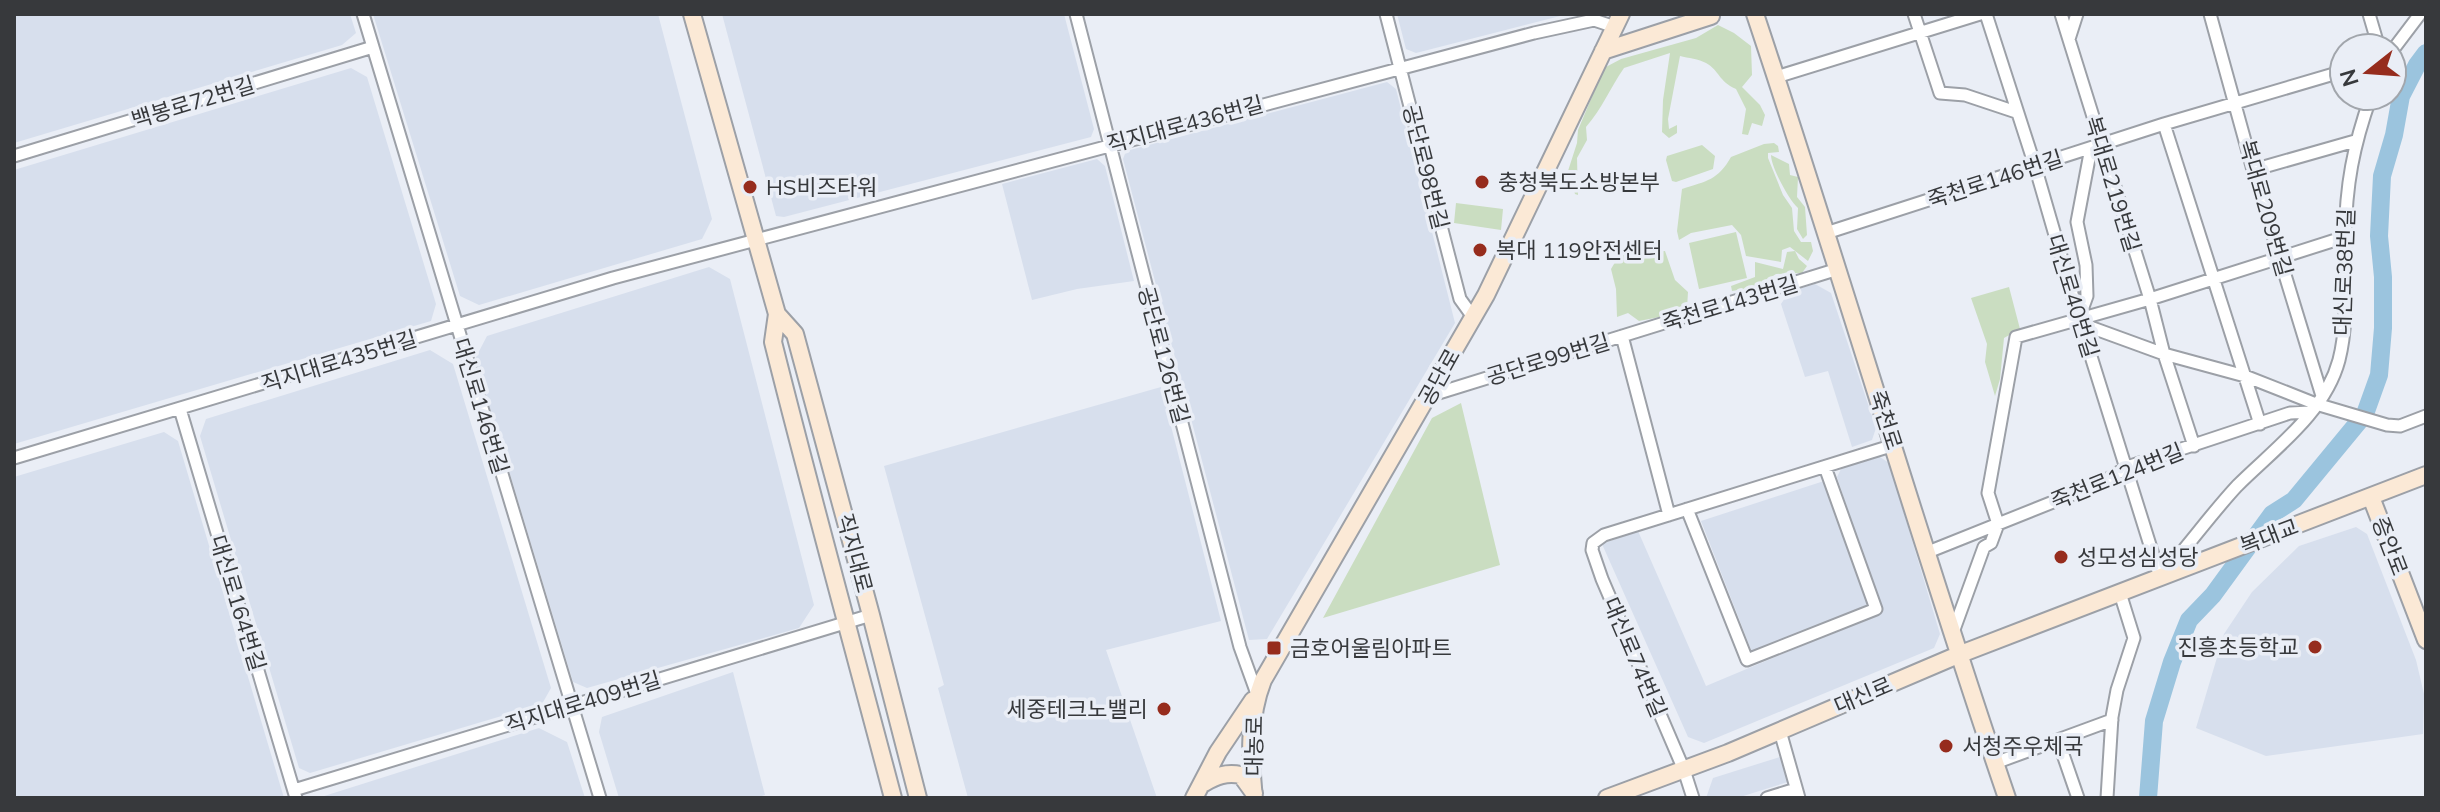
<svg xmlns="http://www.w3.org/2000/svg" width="2440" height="812" viewBox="0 0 2440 812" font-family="Mulish,'Noto Sans KR',sans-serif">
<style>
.built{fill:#d7dfed}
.green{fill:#caddc1}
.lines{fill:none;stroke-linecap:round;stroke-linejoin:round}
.river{stroke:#9bc4de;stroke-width:18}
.street-casing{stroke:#9ca0a7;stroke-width:15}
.secondary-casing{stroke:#9ca0a7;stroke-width:20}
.street{stroke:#fff;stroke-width:11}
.secondary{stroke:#fbe9d6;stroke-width:16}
.poi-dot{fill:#962c1d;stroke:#eaeef6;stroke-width:3}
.labels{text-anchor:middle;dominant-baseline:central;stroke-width:7;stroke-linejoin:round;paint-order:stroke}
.street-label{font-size:22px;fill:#37393c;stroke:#eaeef6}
.poi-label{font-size:22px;fill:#37393c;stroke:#eaeef6;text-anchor:start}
</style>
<rect width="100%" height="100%" fill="#eaeef6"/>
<path class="built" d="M14,14H350L356,33L342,45L14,143Z
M373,14H658L712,219L702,239L479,305L460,296Z
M722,14H1064L1094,129L1091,137L784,217L776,216Z
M1397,14H1568L1416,53L1406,49Z
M351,68L367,77L436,304L431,321L14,444V170Z
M1387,82L1396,89L1455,323L1267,639L1249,640L1123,159L1126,151Z
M1097,159L1105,166L1134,281L1077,289L1032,300L1002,184Z
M709,267L730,279L814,605L799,628L587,688L573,682L475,359L487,336Z
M1815,284L1831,293L1876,428L1872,440L1852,447L1828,371L1805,377L1781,304L1789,292Z
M430,350L453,364L551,688L542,704L310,773L299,768L200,436L206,419Z
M1161,387L1221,621L1106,650L1157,798H968L938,688L944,685L884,466Z
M164,432L178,441L284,798H14V477Z
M1877,455L1889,463L1940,634L1934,648L1704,743L1688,737L1602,544L1638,531L1706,686L1882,612L1837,477L1842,467Z
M1824,481L1871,610L1755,660L1701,521Z
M2356,527L2367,534L2416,660L2424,694L2423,734L2266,756L2196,728L2224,634L2252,592L2299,546Z
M733,672L765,795L756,798H619L599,732L602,717Z
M539,728L567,742L585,798H318Z
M1783,756L1791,781L1737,798H1706L1713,778Z"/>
<path class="green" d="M1718,25L1734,33L1751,46L1752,75L1742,87L1760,105L1765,115L1762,126L1752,123L1748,135L1742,134L1746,109L1736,89C1718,81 1720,71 1706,63C1699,59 1688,58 1680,56L1668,119L1669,129L1677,125V133L1669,138L1662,132L1663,100L1670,53L1624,68C1610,88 1602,109 1586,127L1587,140L1577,158L1578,195L1575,194L1568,171L1577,143L1578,130L1604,68L1621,59L1696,38Z
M1774,143L1778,146L1779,152L1768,153V158L1783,195L1792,208L1794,231L1801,242H1811L1813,251L1808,261L1790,247L1782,250L1781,262L1746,256L1741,235L1732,225L1691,233L1679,240L1677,231L1682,189C1707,181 1718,180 1731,157L1764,144Z
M1702,145L1715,156L1713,169L1676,182L1672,181L1666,160L1667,156Z
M1771,155L1789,164L1790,175L1798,177L1797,197L1805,207L1807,235L1803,239L1797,229L1798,208C1789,200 1771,167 1771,155Z
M1456,203L1503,209L1501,230L1454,223Z
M1736,232L1747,278L1699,289L1689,243Z
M1665,251L1675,280L1688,292L1687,308L1680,313L1639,321L1628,313L1617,317L1616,289L1611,269L1620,254Z
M1795,251L1799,259L1807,266L1802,273L1776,274L1756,287L1732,291L1731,286L1755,277V262L1783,269L1787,252Z
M2009,287L2020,329L2004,338L2000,379L1995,396L1985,362L1987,344L1971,298Z
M1461,403L1500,565L1323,618L1432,418Z"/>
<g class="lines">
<path class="river" d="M2148,798L2154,721L2172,662L2189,620L2213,595L2272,514L2294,500L2365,414L2379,375L2383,328V277L2379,236L2382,176L2394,135L2401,96L2417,65L2426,53"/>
<g class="street-casing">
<path id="street" d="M363,14L600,798
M1076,14L1240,647L1257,694
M1386,14L1460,299L1473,317
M1914,14L1940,93L1965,95L2016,112
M1986,14L2035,166L2079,318L2160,577
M2061,14L2150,299L2164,354
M2210,14L2253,170L2322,396
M2369,14L2379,48
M2069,39L2077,14
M2392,51L2420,14
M1776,77L1980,14
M2164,124L2260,424
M2091,148L2077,222L2086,265L2087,296L2079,318L2090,327L2164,354
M14,156L373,47
M2253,170L2355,141
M1826,233L2164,124L2344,71
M1622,336L1669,515
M1429,396L1838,269
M180,409L296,798
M2194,446L2164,354L2245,376L2316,404L2387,425L2400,426L2426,416
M14,458L613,278L1534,33L1594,20L1615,27
M1687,509L1747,660L1876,609L1825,467
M1928,552L2103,482L2127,467L2290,413L2310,412
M2163,574C2189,545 2211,514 2237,486C2274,449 2325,413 2339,360C2349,321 2344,278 2345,239C2346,184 2353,147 2371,96
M1952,635L1984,547L1991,543L1998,524L1988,493L2016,337L2150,299L2345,237
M1780,731L1799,798
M2058,740L2078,798
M1995,763L2112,720
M294,790L871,615
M1693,798L1684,770L1602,579L1592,550L1593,543L1604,535L1894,445
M1767,798L1796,789
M2107,798L2112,717L2117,690L2134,638L2120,593"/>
</g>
<g class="secondary-casing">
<path id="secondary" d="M692,14L777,314L773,342C811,494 853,646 893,798
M1755,14C1842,274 1918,538 2007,798
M1603,51L1711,16
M777,314L795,334L871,615L918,798
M2371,497L2426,640
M1204,783C1216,776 1226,772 1241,775L1254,793
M1194,798L1218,752L1253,700
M1254,798C1250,759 1248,718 1263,680L1486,295L1621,14
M1607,798L1728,753L1958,655L2426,475"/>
</g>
<use href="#street" class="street"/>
<use href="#secondary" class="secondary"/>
</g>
<g class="poi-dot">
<circle cx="1482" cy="182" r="8"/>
<circle cx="750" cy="187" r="8"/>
<circle cx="1480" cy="250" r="8"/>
<circle cx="2061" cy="557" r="8"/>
<circle cx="2315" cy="647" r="8"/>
<rect x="1266" y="640" width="16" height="16" rx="4"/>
<circle cx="1164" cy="709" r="8"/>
<circle cx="1946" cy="746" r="8"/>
</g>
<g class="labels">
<g class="street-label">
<text transform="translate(193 102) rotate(-17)">백봉로72번길</text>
<text transform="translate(1185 124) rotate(-15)">직지대로436번길</text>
<text transform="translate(1426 167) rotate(76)">공단로98번길</text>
<text transform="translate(1995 179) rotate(-18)">죽천로146번길</text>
<text transform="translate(2113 184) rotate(73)">복대로219번길</text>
<text transform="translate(2266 208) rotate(74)">복대로209번길</text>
<text transform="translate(2344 272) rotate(-88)">대신로38번길</text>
<text transform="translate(2073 296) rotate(73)">대신로40번길</text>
<text transform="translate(1730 303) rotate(-17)">죽천로143번길</text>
<text transform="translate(1164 355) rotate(75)">공단로126번길</text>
<text transform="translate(1548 359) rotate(-17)">공단로99번길</text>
<text transform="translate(339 361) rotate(-17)">직지대로435번길</text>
<text transform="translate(1439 377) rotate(-61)">공단로</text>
<text transform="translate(481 406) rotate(73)">대신로146번길</text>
<text transform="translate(1886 420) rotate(72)">죽천로</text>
<text transform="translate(2117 476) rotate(-22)">죽천로124번길</text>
<text transform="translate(2269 536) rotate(-21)">복대교</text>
<text transform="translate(2390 546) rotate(69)">증안로</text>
<text transform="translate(855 553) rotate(75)">직지대로</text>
<text transform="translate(238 603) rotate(73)">대신로164번길</text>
<text transform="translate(1635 657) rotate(67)">대신로74번길</text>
<text transform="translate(1863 695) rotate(-23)">대신로</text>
<text transform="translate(583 702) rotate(-17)">직지대로409번길</text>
<text transform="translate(1254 746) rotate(-89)">대농로</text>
</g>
<g class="poi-label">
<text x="1498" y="182">충청북도소방본부</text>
<text x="766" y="187">HS비즈타워</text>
<text x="1496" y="250">복대 119안전센터</text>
<text x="2077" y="557">성모성심성당</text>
<text x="2299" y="647" text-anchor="end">진흥초등학교</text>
<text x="1290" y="648">금호어울림아파트</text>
<text x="1148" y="709" text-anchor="end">세중테크노밸리</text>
<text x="1962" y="746">서청주우체국</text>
</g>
</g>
<rect width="2440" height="812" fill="none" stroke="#37393c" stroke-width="32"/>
<g transform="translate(2368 72) rotate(253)"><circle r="38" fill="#eaeef6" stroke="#a2a6ac" stroke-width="2"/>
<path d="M0-6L14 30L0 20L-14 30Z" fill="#962c1d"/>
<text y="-12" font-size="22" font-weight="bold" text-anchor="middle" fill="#37393c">N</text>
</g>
</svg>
